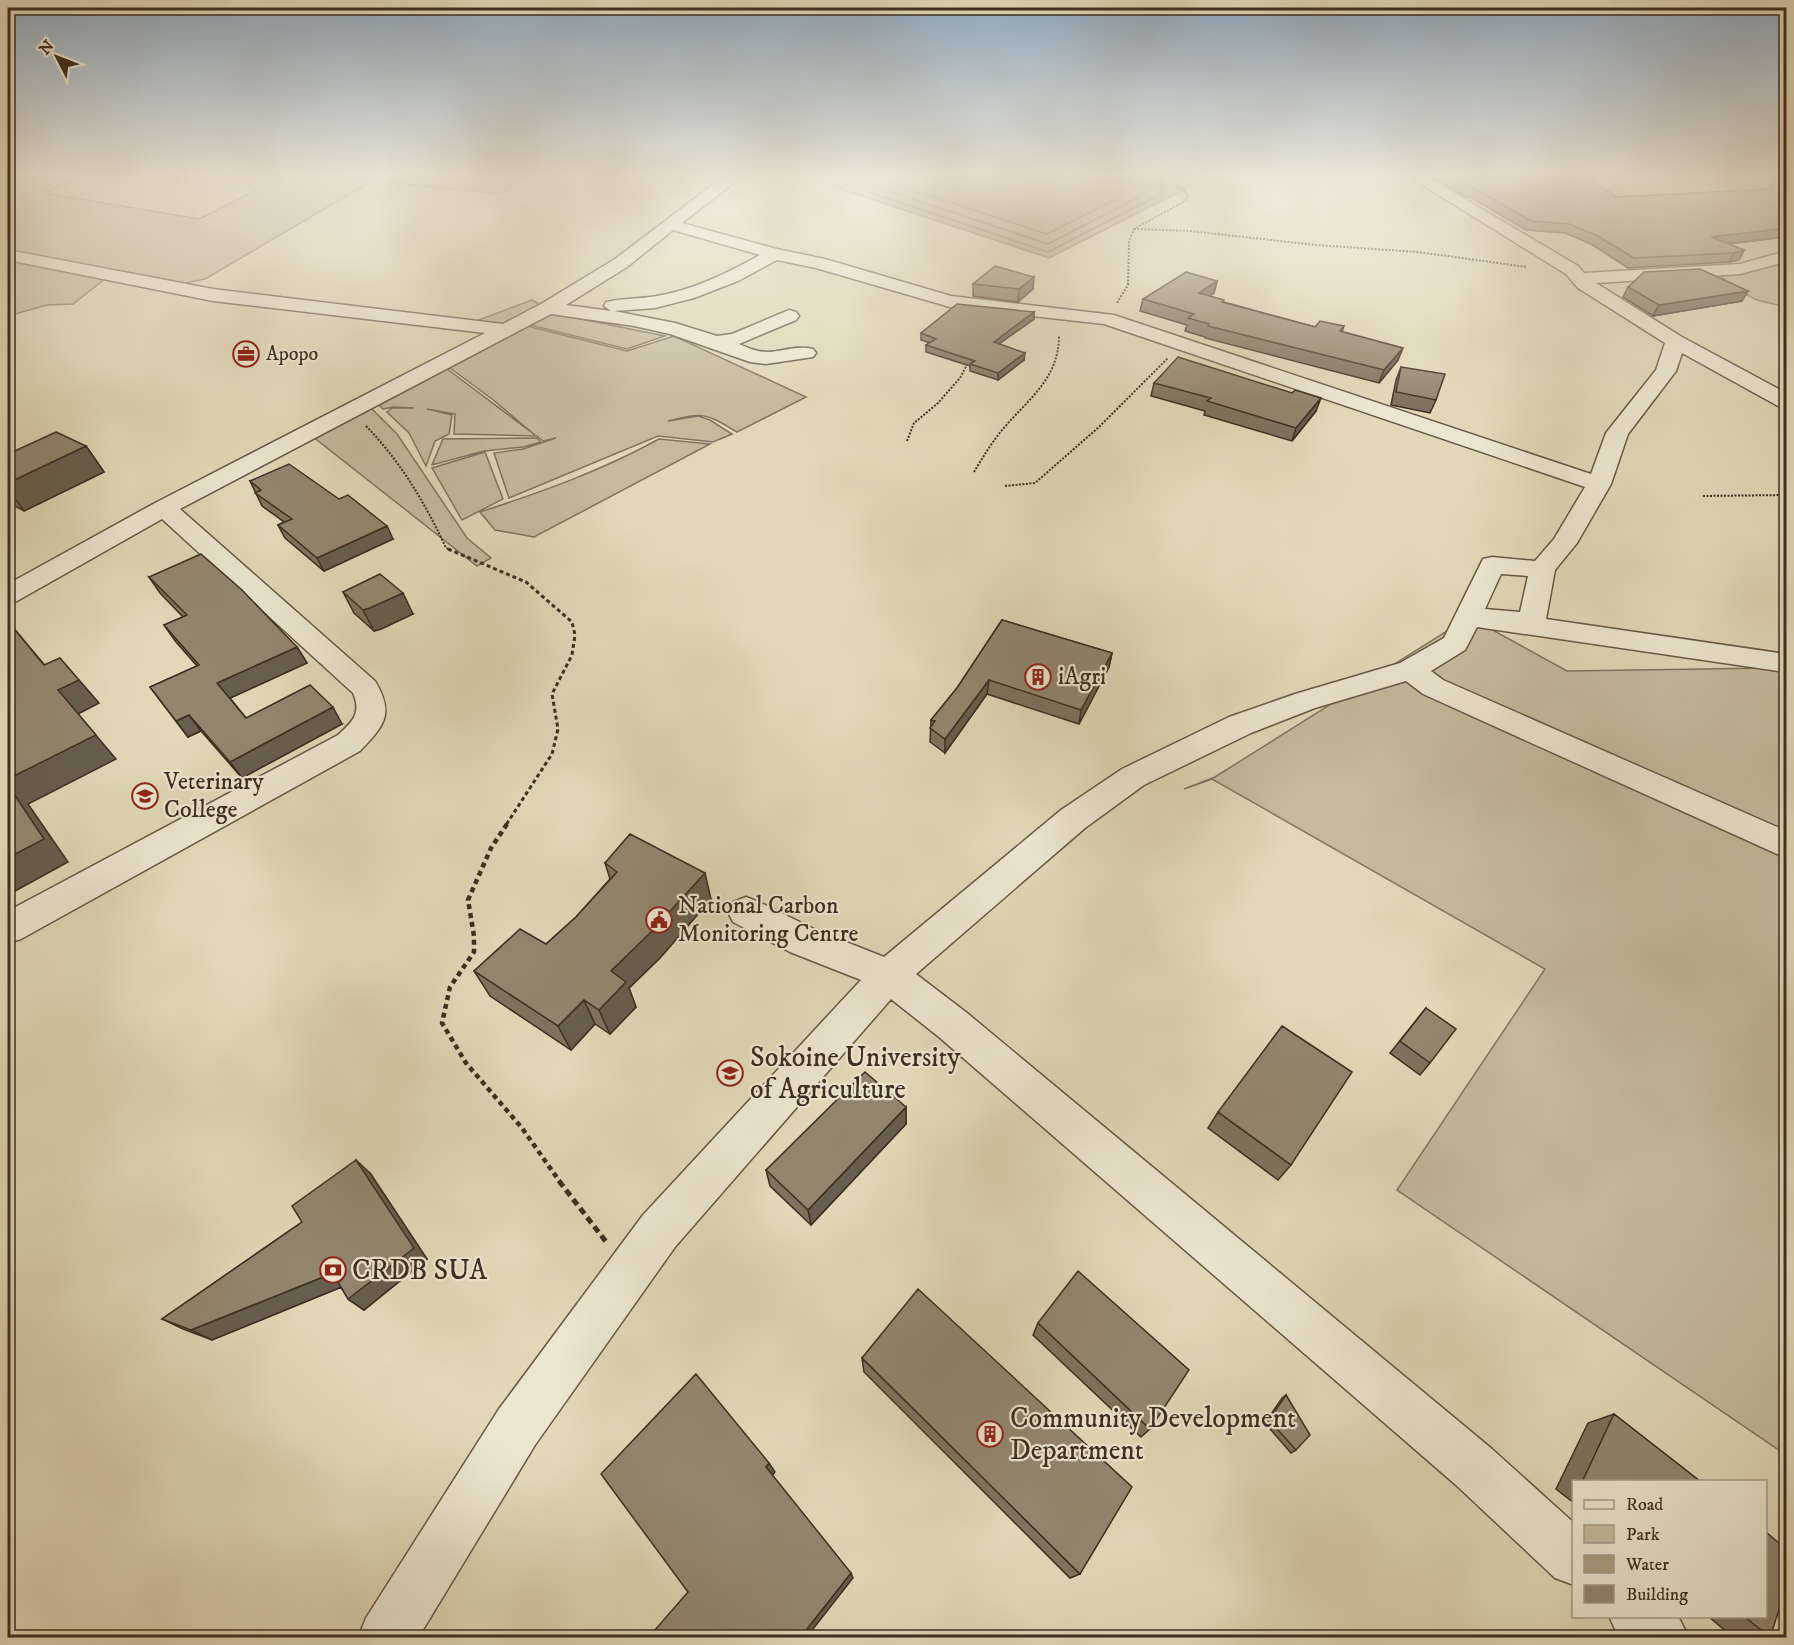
<svg xmlns="http://www.w3.org/2000/svg" width="1794" height="1645" viewBox="0 0 1794 1645" font-family="'IM FELL DW Pica',serif">
<style>
.green{fill:#c4bb9e;stroke:#807460;stroke-width:1.5}
.water{fill:#a99e84;stroke:#7e715c;stroke-width:1.5}
.lines{fill:none;stroke-linecap:round;stroke-linejoin:round}
.shore{stroke:#736652;stroke-width:1.5}
.minor-casing{stroke:#665846;stroke-width:3}
.path-far3{stroke:#3d2e21;stroke-width:2;stroke-dasharray:2 1.5;stroke-linecap:butt}
.path-far2{stroke:#3d2e21;stroke-width:3;stroke-dasharray:4 3;stroke-linecap:butt}
.path-far1{stroke:#3d2e21;stroke-width:4.5;stroke-dasharray:5 4;stroke-linecap:butt}
.path{stroke:#3d2e21;stroke-width:5;stroke-dasharray:7 4.5;stroke-linecap:butt}
.minor{fill:#ebe6d0;fill-rule:evenodd}
.wall{fill:#7e735f;stroke:#3d2e21;stroke-width:1.5}
.shaded-wall{fill:#665e4e;stroke:#3d2e21;stroke-width:1.5}
.building{fill:#92866f;stroke:#3d2e21;stroke-width:1.5}
.labels{text-anchor:middle;dominant-baseline:central;stroke-width:4.5;stroke-linejoin:round;paint-order:stroke}
.far-poi-label{font-size:20px;fill:#3d2e21;stroke:#ebe6d0;text-anchor:start}
.poi-label{font-size:24px;fill:#3d2e21;stroke:#ebe6d0;text-anchor:start}
.near-poi-label{font-size:28px;fill:#3d2e21;stroke:#ebe6d0;text-anchor:start}
</style>
<rect width="100%" height="100%" fill="#e0d8b7"/>
<filter id="stains"><feTurbulence type="fractalNoise" baseFrequency=".00333" numOctaves="4"/><feColorMatrix values="0 0 0 0 .2 0 0 0 0 .09 0 0 0 0 .02 0 0 0 .5 -.17"/></filter>
<radialGradient id="worn" r=".72"><stop offset=".6" stop-color="#630" stop-opacity="0"/><stop offset="1" stop-color="#630" stop-opacity=".3"/></radialGradient>
<path class="green" d="M8,174H90L45,193L199,219L289,174H527L501,194L372,181L205,279L176,285L8,251Z
M1786,256V307L1757,300L1732,287L1721,276L1702,270L1740,269Z
M8,258L106,278L73,304L47,305L8,316Z
M532,300L545,307L507,329L468,324Z
M551,313L665,336L627,349L530,325Z
M527,326L627,351L674,336L806,397L737,432C705,413 705,412 668,421L698,416L710,420L732,434L713,442L658,436L509,498L494,453L523,449L556,438L543,441L537,436L454,434L455,414L427,409L452,415L449,434L435,441L426,466L409,433L387,412L392,408H414L393,407L383,409L375,401L443,366L535,435L492,399L446,365Z
M368,405L397,434L467,538L491,558L477,566L312,436Z
M537,438L541,442L523,447L484,451L432,465L443,439Z
M659,439L710,444L534,537L495,530L480,512C542,492 603,470 659,439Z
M485,452L503,499L462,520L432,468Z
M1469,617L1567,671L1771,668L1786,671V1455L1397,1190L1545,969L1212,779L1184,789L1215,777Z"/>
<path class="water" d="M862,174H1132L1185,189L1049,258L831,186Z"/>
<g class="lines">
<path class="shore" d="M862,174L861,180L855,185L857,188L1048,252L1163,193L1161,189L1139,182L1136,174
M869,174L870,185L1048,244L1141,196L1142,192L1130,184L1128,174
M878,174L880,179L1047,234L1124,195L1119,174"/>
<g class="minor-casing">
<path id="minor" d="M727,174H745L682,223L777,249L825,259L951,296L1114,315L1591,474L1606,433L1656,370L1665,343L1578,288L1566,274L1405,174H1423L1578,266L1584,273L1740,264L1786,251V262L1740,274L1596,283L1682,337L1786,393V407L1778,406L1682,353L1676,371L1628,434L1611,484L1577,543L1555,570L1546,619L1786,654V672L1477,627L1465,650L1431,671L1443,680L1786,831V858L1423,694L1406,681L1315,708L1251,733L1144,785L1085,828L916,974L967,1013L1492,1449L1574,1523V1585L1555,1578L1456,1485L939,1037L891,999L675,1247L535,1445L418,1638H358L366,1618L499,1409L643,1215L861,980L790,952L733,922L728,912L733,902L746,897L759,902L816,930L884,957L1061,810L1122,769L1229,717L1295,694L1400,663L1444,638L1483,559L1492,557L1535,561L1554,539L1585,487L1104,324L950,307L816,268L777,260L738,281L694,298L655,308L614,311L675,323L717,336L732,334L789,310L796,312L799,316L796,320L739,344C748,348 757,352 768,352C783,351 798,345 813,349L816,353L813,357L766,364L750,362L670,334L634,326L551,314L180,509L375,681C395,714 384,726 360,751L21,939L8,943V911L338,735C352,722 362,714 353,693L162,519L17,601L8,603V584L155,503L485,333L213,301L8,260V250L213,289L503,324L541,304L615,259ZM673,230L760,255C727,273 694,290 657,296C640,299 623,298 606,302L604,306L611,311L566,305L627,267ZM1501,574L1528,576L1520,612L1485,609Z
M1711,174H1744L1786,182V192L1718,179Z
M1609,1616H1678L1689,1638H1619Z"/>
</g>
<path class="path-far3" d="M1134,229L1190,231L1316,245L1418,252L1527,267
M1117,303L1128,285L1129,241L1134,229L1185,201L1188,195L1166,174
M366,426C401,462 425,503 446,548L451,550
M907,441L914,423L938,403L960,378L968,363
M974,472C983,457 992,442 1003,429C1029,398 1059,379 1059,335
M1005,486L1035,483L1099,427L1168,358
M1703,496L1786,495"/>
<path class="path-far2" d="M448,549L526,582L572,622L575,635L572,655L552,694L558,729L552,754L506,825"/>
<path class="path-far1" d="M507,824L491,848L468,900L474,936V952L450,987L442,1023L466,1063L522,1128L560,1182"/>
<path class="path" d="M559,1181L607,1243"/>
<use href="#minor" class="minor"/>
</g>
<path class="wall" d="M1430,174H1534L1538,178H1545L1541,174H1581L1617,197L1768,190L1772,181L1786,237L1728,244L1744,250L1739,260L1729,262L1628,268L1591,244L1565,233L1526,230L1470,197H1466L1433,178Z
M1767,174H1786V180L1768,176Z
M1217,281L1214,293L1210,296L1224,302L1315,327L1344,326L1342,332L1398,360L1379,383L1205,338V337L1185,331L1187,325L1140,311L1143,299Z
M973,284L1033,289L1018,302L973,296Z
M1628,287L1742,301L1653,316L1623,297Z
M1034,312V319L999,344L1024,360L998,380L970,371V366L926,352V345L930,343L921,340V333Z
M1401,367L1436,400L1430,413L1391,405L1396,380Z
M1154,383L1316,411L1292,441L1204,415L1205,411L1151,396Z
M86,446L104,472L24,511L13,505L8,508V454Z
M250,481L393,539L324,571L285,538L278,525L284,522L262,506Z
M149,577L297,647L307,663L230,698L246,718L342,724L242,778L201,731L188,737L150,687L197,666L176,642L164,625L183,617L160,593Z
M343,592L413,614L381,629L374,631L354,613Z
M1002,620L1112,653L1109,667L1079,724L987,694L945,753L930,742L931,720L957,688Z
M605,863L711,899L660,958L629,988L636,1007L610,1034L595,1024L571,1050L490,996L474,971L546,944L576,917L610,879Z
M1426,1008L1430,1063L1420,1075L1390,1053Z
M906,1107V1124L811,1225L770,1186L766,1170Z
M1218,1112L1291,1165L1278,1180L1208,1128Z
M370,1173L427,1259L364,1310L348,1299L341,1287L212,1340L183,1329L162,1319L302,1222Z
M1038,1323L1150,1429L1141,1437L1033,1335Z
M862,1358L1080,1574L1070,1578L864,1372Z
M1286,1395L1296,1450L1291,1453L1265,1423L1282,1398Z
M1614,1414L1701,1482H1574V1503L1556,1489L1588,1423Z
M1709,1617H1766L1770,1637L1734,1638Z"/>
<path class="shaded-wall" d="M1786,228V237L1705,246L1711,237Z
M1744,250L1739,260L1729,262L1734,253Z
M1034,277L1033,289L1018,302L1019,289Z
M1217,281L1214,293L1196,305L1199,293Z
M1748,291L1742,301L1653,316L1659,305Z
M1034,312V319L993,348L994,342Z
M1403,348L1398,360L1379,383L1384,370Z
M1025,353L1024,360L998,380V373Z
M1321,398L1316,411L1292,441L1296,428Z
M86,446L104,472L24,511L8,489V483Z
M8,498L13,505L8,508Z
M387,526L393,539L324,571L317,558Z
M403,593L413,614L381,629L374,631L363,610Z
M11,625L63,687L79,680L99,703L78,714L116,759L28,804L68,862L8,895V779L58,690Z
M297,647L307,663L228,699L217,683Z
M1112,653L1109,667L1079,724L1081,710Z
M989,680L987,694L945,753V739Z
M333,707L342,724L242,778L230,762Z
M189,715L201,731L188,737L176,721Z
M705,873L711,899L660,958L629,988L636,1007L610,1034L599,1010L611,971Z
M584,1000L595,1024L571,1050L558,1026Z
M906,1107V1124L811,1225L808,1210Z
M356,1160L370,1173L427,1259L364,1310L348,1299Z
M333,1273L349,1284L212,1340L191,1330Z
M769,1463L775,1472L772,1476L766,1467Z
M851,1573L853,1578L806,1638H800Z"/>
<path class="building" d="M1447,174H1534L1538,178H1548L1552,174H1581L1617,197L1772,189V181L1786,184V228L1711,237L1744,250L1734,253L1634,258L1596,235L1569,224L1531,221L1474,188L1469,187Z
M995,266L1034,277L1019,289L973,284Z
M1700,269L1748,291L1659,305L1628,287L1644,272Z
M1186,272L1217,281L1199,293L1224,300L1222,302L1315,327L1320,321L1344,326L1340,331L1403,348L1384,370L1208,326L1209,324L1188,318L1194,314L1143,299Z
M957,304L1034,312L994,342L1025,353L998,373L970,364L975,361L926,345L936,339L921,333Z
M1178,357L1292,393L1295,390L1321,398L1296,428L1207,401L1211,398L1154,383Z
M1401,367L1445,374L1436,400L1396,392Z
M56,432L86,446L8,483V454Z
M289,464L339,499L348,495L387,526L317,558L278,525L292,519L255,493L261,490L250,481Z
M201,554L242,590L297,647L217,683L246,718L310,685L333,707L230,762L189,715L176,721L150,687L199,665L164,625L187,615L149,577Z
M380,574L403,593L370,608L363,610L343,592Z
M1002,620L1112,653L1081,710L989,680L945,739L930,728L935,721L931,720L957,688Z
M11,625L44,665L60,658L79,680L58,690L96,735L8,779V626Z
M8,785L44,839L8,858Z
M630,834L705,873L651,932L611,971L626,982L599,1010L584,1000L558,1026L474,971L520,929L546,944L576,917L617,872L605,863Z
M1426,1008L1456,1029L1430,1063L1400,1041Z
M1282,1026L1352,1072L1291,1165L1218,1112Z
M865,1072L906,1107L808,1210L766,1170Z
M356,1160L414,1248L348,1299L333,1273L191,1330L162,1319L302,1222L292,1206Z
M1078,1271L1189,1370L1150,1429L1038,1323Z
M918,1289L1132,1487L1080,1574L862,1358Z
M696,1374L769,1463L766,1467L851,1573L800,1638H648L688,1592L601,1474Z
M1286,1395L1310,1435L1296,1450L1269,1420Z
M1614,1414L1701,1482H1582Z
M1766,1532L1786,1549V1589L1770,1637L1745,1617H1766Z"/>
<linearGradient id="sky" x2="0" y2="1"><stop stop-color="#8fabc0"/><stop offset="0.43" stop-color="#f1eddf"/><stop offset="1" stop-color="#f1eddf" stop-opacity="0"/></linearGradient>
<rect width="1794" height="405" fill="url(#sky)"/>
<defs>
<g id="office-ring" transform="scale(1.35)"><circle r="9.5" fill="#ebe6d0" stroke="#8f2418" stroke-width="1.5"/><path d="M-6-3h4V-5.5h4V-3h4V5H-6ZM-1-4.5V-3h2v-1.5ZM-6 0V1H6V0Z" fill="#8f2418"/></g>
<g id="building-ring" transform="scale(1.35)"><circle r="9.5" fill="#ebe6d0" stroke="#8f2418" stroke-width="1.5"/><path d="M-4-6H4V6H1V3H-1V6H-4ZM-2.5-4.3h1.7v1.8h-1.7ZM.8-4.3h1.7v1.8H.8ZM-2.5-1h1.7V.8h-1.7ZM.8-1h1.7V.8H.8Z" fill="#8f2418"/></g>
<g id="university-ring" transform="scale(1.35)"><circle r="9.5" fill="#ebe6d0" stroke="#8f2418" stroke-width="1.5"/><path d="M0-5L7-2L0 1L-7-2ZM-4 1L0 2.5L4 1V4Q0 6-4 4Z" fill="#8f2418"/></g>
<g id="civic-ring" transform="scale(1.35)"><circle r="9.5" fill="#ebe6d0" stroke="#8f2418" stroke-width="1.5"/><path d="M-.6-6.5H3V-4.5H.6V-3L4-1V1h2V6H-6V1h2V-1L-.6-3ZM-1.2 2.5V6h2.4V2.5Z" fill="#8f2418"/></g>
<g id="bank-ring" transform="scale(1.35)"><circle r="9.5" fill="#ebe6d0" stroke="#8f2418" stroke-width="1.5"/><path d="M-6-4H6V4H-6ZM0-2.3a2.3 2.3 0 1 0 0 4.6a2.3 2.3 0 1 0 0-4.6Z" fill="#8f2418"/></g>
</defs>
<g fill-rule="evenodd">
<use href="#office-ring" x="246" y="354"/>
<use href="#building-ring" x="1038" y="677"/>
<use href="#university-ring" x="145" y="796"/>
<use href="#civic-ring" x="659" y="920"/>
<use href="#university-ring" x="730" y="1073"/>
<use href="#bank-ring" x="333" y="1270"/>
<use href="#building-ring" x="990" y="1434"/>
</g>
<g class="labels">
<g class="far-poi-label">
<text x="266" y="354">Apopo</text>
</g>
<g class="poi-label">
<text x="1058" y="677">iAgri</text>
<text x="164" y="782">Veterinary<tspan x="164" dy="28">College</tspan></text>
<text x="678" y="906">National Carbon<tspan x="678" dy="28">Monitoring Centre</tspan></text>
</g>
<g class="near-poi-label">
<text x="750" y="1057">Sokoine University<tspan x="750" dy="32">of Agriculture</tspan></text>
<text x="352" y="1270">CRDB SUA</text>
<text x="1010" y="1418">Community Development<tspan x="1010" dy="32">Department</tspan></text>
</g>
</g>
<rect width="1794" height="1645" fill="none" stroke="#e0d8b7" stroke-width="30"/>
<rect x="9" y="9" width="1776" height="1627" fill="none" stroke="#3d2e21" stroke-width="3"/>
<rect x="15" y="15" width="1764" height="1615" fill="none" stroke="#3d2e21" stroke-width="1.5"/>
<rect x="1572" y="1480" width="195" height="138" fill="#ebe6d0" stroke="#a59c8a" stroke-width="1.5"/>
<rect x="1584" y="1500" width="30" height="9" fill="#ebe6d0" stroke="#a59c8a" stroke-width="1.5"/>
<text x="1626" y="1510" font-size="18" fill="#3d2e21">Road</text>
<rect x="1584" y="1525" width="30" height="18" fill="#c4bb9e" stroke="#a59c8a" stroke-width="1.5"/>
<text x="1626" y="1540" font-size="18" fill="#3d2e21">Park</text>
<rect x="1584" y="1555" width="30" height="18" fill="#a99e84" stroke="#a59c8a" stroke-width="1.5"/>
<text x="1626" y="1570" font-size="18" fill="#3d2e21">Water</text>
<rect x="1584" y="1585" width="30" height="18" fill="#92866f" stroke="#a59c8a" stroke-width="1.5"/>
<text x="1626" y="1600" font-size="18" fill="#3d2e21">Building</text>
<g transform="translate(57 57) rotate(312)" stroke="#ebe6d0" stroke-width="4.5" paint-order="stroke">
<path d="M0-4.5L10 22L0 15L-10 22Z" fill="#3d2e21"/>
<text y="-9" font-size="16" font-weight="bold" text-anchor="middle" fill="#3d2e21">N</text>
</g>
<rect width="100%" height="100%" filter="url(#stains)"/>
<rect width="100%" height="100%" fill="url(#worn)"/>
</svg>
